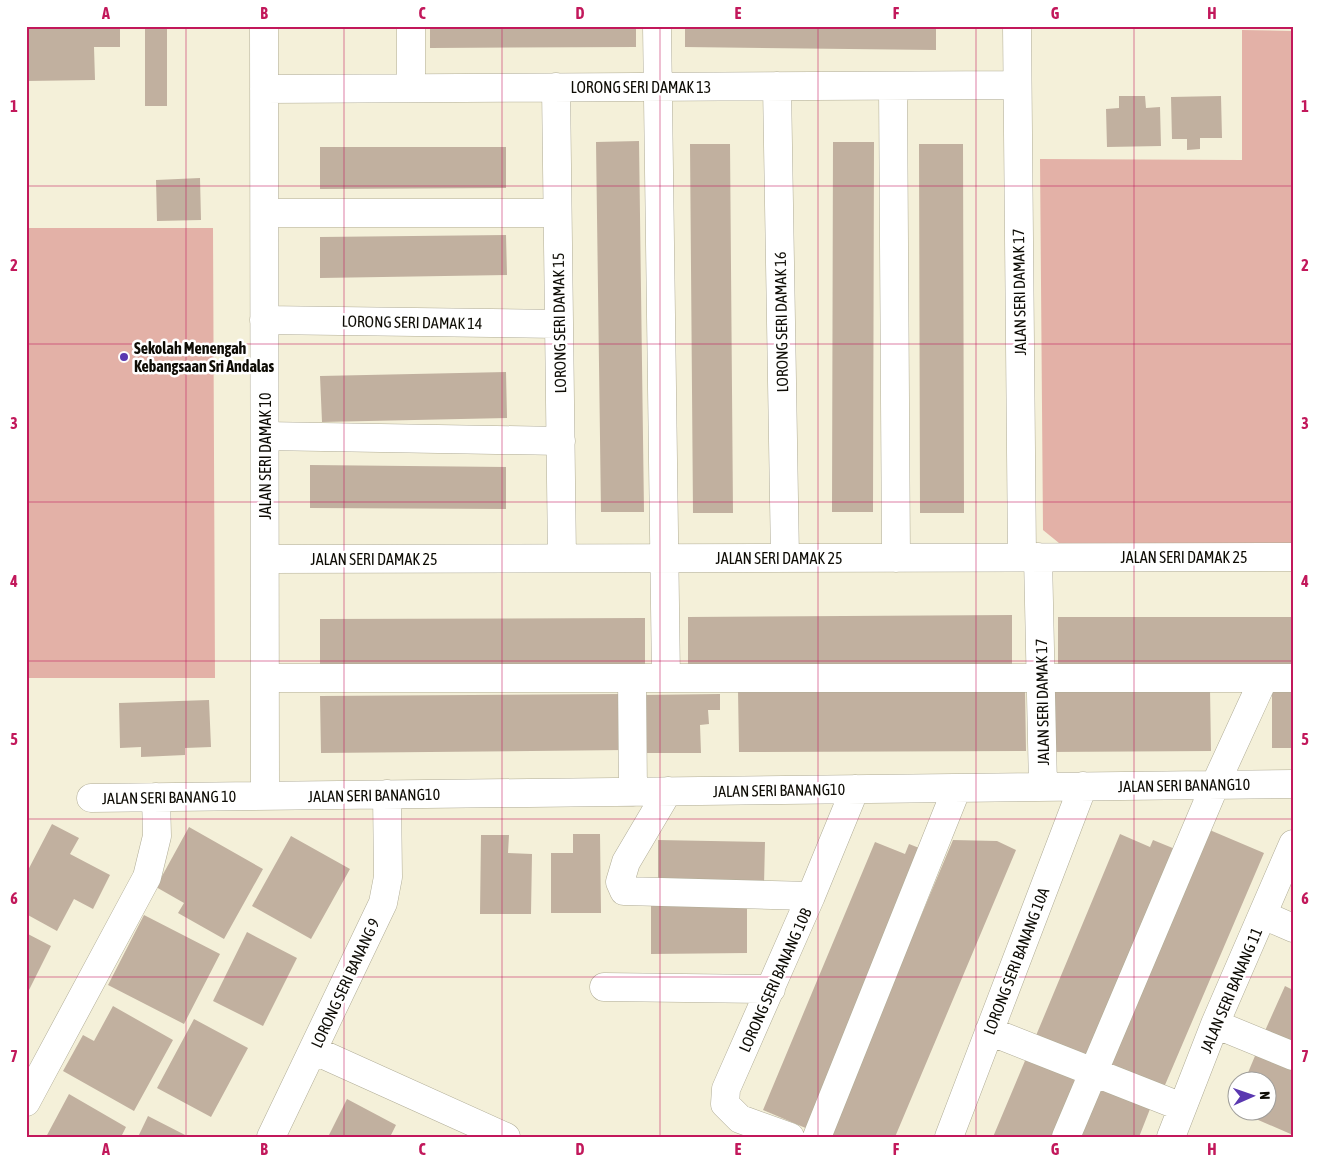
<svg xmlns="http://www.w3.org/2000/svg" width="1319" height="1163" viewBox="0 0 1319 1163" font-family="'Asap Condensed',sans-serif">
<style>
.green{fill:#e3b1a7}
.building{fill:#c1b09f}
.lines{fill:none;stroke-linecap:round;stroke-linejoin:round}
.minor-casing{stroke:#b0ac96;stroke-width:29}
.minor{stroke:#fff;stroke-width:28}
.grid{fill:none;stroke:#c2185b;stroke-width:1;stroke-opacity:0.55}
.poi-dot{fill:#5a38b0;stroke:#fff;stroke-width:2}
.labels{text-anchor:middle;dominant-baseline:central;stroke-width:5;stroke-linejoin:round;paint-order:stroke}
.street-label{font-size:16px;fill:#0e0c05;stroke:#fff}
.poi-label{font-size:16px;font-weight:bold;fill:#0e0c05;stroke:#fff;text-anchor:start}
.neatline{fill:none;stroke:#c2185b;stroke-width:2}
.grid-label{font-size:16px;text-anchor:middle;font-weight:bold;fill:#c2185b}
</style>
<rect width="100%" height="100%" fill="#f4f0d9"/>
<path class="green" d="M1242,30L1293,31V550H1088L1059,543L1043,530L1040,159L1242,160Z
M26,228H213L215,678H26Z"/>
<path class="building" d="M26,26H120V47H94L95,80L26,81Z
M145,26H167V106H145Z
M430,26H636V47L430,48Z
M685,26H936V50L685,47Z
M1119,96H1145L1146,108L1160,107L1161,146L1107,147L1106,109L1119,108Z
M1221,96L1222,138H1200V149L1187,150V139H1172L1171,97Z
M639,141L644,512H601L596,142Z
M833,142H874L873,512H832Z
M690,144H730L733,513H693Z
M919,144H963L964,513H920Z
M320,147H506V188L320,189Z
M200,178L201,220L157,221L156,180Z
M506,235L507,275L320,278V237Z
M506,372L507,418L322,422L320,376Z
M310,465L506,467V509L310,508Z
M1012,615V671L688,673V617Z
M1058,617H1293V672H1058Z
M645,618V671L320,672V619Z
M1025,689L1026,751L739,752L738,690Z
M1210,689L1211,751L1046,752L1045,691Z
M1272,691H1293V748H1272Z
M625,694L626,750L321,753L320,696Z
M720,694V710H708L709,724L700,725L701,753H646L645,695Z
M209,700L211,747L185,748V755L141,757V747L120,748L119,703Z
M52,824L79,838L70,854L110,875L93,909L74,899L57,931L26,914V874Z
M189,827L263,869L224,939L178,913L184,903L156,887Z
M1205,828L1264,853L1162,1092L1104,1066Z
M573,834H600L601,913H551V853H573Z
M1120,834L1150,847L1153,840L1180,851L1091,1062L1035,1038Z
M481,835H509L508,853L532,854L531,914H480Z
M291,836L350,869L311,939L252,906Z
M658,840L765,842L764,885L658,883Z
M953,840L997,841L1016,850L895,1137H828Z
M875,842L905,854L909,844L932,853L815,1132L763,1110Z
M651,898H747V953L651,954Z
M144,915L220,954L184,1024L108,985Z
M247,932L297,958L263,1026L213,1001Z
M26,933L51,946L26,996Z
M1285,986L1293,990V1046L1264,1033Z
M113,1006L173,1040L134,1111L63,1071L83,1035L94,1041Z
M194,1019L248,1048L211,1117L157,1088Z
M1257,1051L1293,1066V1135L1233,1109L1236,1101V1110H1266V1080H1245Z
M1027,1056L1083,1080L1060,1137H993Z
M1098,1087L1150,1109L1139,1137H1077Z
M69,1094L126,1127L121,1137H46Z
M347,1099L396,1125L390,1137H328Z
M148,1116L189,1137H138Z"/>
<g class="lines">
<g class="minor-casing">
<path id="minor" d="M264,26L265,796
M657,26L666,678
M1017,26L1022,557
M777,86L785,558
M893,86L896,558
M556,87L562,558
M411,88V26
M264,89L1017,85
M265,213H557
M264,320L559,324
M265,436L561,441
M1038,557L1043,787
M265,559L1293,557
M265,678H1293
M632,678L633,792
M668,791L626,862L620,882L624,891L811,896
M91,798L1293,784
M1263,915L1293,928
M604,987L771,989
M1215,1024L1293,1056
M989,1031L1182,1107
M313,1050L506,1137
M26,1102L147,877L157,836L156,797
M271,1137L383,903L388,877L387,794
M790,1137L740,1119L725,1104L726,1089L811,896L855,789
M817,1137L957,788
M949,1137L1083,786
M1066,1137L1215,785L1264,678
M1171,1137L1215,1024L1293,844"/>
</g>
<use href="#minor" class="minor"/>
</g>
<path class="grid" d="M186,26V1137M344,26V1137M502,26V1137M660,26V1137M818,26V1137M976,26V1137M1134,26V1137M26,186H1293M26,344H1293M26,502H1293M26,661H1293M26,819H1293M26,977H1293"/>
<circle class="poi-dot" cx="124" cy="357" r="5"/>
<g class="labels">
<g class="street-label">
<text x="641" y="87">LORONG SERI DAMAK 13</text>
<text transform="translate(1019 292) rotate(-91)">JALAN SERI DAMAK 17</text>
<text transform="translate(412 322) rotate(1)">LORONG SERI DAMAK 14</text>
<text transform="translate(781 322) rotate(-91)">LORONG SERI DAMAK 16</text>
<text transform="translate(559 323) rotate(-91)">LORONG SERI DAMAK 15</text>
<text transform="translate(265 456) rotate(-90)">JALAN SERI DAMAK 10</text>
<text x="1184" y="557">JALAN SERI DAMAK 25</text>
<text x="779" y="558">JALAN SERI DAMAK 25</text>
<text x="374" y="559">JALAN SERI DAMAK 25</text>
<text transform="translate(1042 702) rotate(-91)">JALAN SERI DAMAK 17</text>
<text transform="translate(1184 785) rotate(-1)">JALAN SERI BANANG10</text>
<text transform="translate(779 790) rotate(-1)">JALAN SERI BANANG10</text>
<text transform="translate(374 795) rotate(-1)">JALAN SERI BANANG10</text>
<text transform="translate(169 797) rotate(-1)">JALAN SERI BANANG 10</text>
<text transform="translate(1016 961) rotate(-69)">LORONG SERI BANANG 10A</text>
<text transform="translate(775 980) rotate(-66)">LORONG SERI BANANG 10B</text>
<text transform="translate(345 983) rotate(-65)">LORONG SERI BANANG 9</text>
<text transform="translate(1231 990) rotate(-67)">JALAN SERI BANANG 11</text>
</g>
<g class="poi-label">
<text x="134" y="348">Sekolah Menengah<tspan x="134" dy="18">Kebangsaan Sri Andalas</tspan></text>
</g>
</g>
<rect width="1319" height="1163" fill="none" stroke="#ffffff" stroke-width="55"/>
<g transform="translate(1252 1096) rotate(88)"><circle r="24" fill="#ffffff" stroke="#9f9e9b"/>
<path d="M0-4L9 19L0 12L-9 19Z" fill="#5a38b0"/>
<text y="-8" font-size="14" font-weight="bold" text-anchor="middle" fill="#0e0c05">N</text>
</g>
<rect x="28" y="28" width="1264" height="1108" class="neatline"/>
<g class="grid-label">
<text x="106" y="19">A</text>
<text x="264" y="19">B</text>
<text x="422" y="19">C</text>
<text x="580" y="19">D</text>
<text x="738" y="19">E</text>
<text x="896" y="19">F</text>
<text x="1055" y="19">G</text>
<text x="1212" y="19">H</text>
<text x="14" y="112">1</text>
<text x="1305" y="112">1</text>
<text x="14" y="271">2</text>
<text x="1305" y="271">2</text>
<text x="14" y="429">3</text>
<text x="1305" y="429">3</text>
<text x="14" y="587">4</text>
<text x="1305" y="587">4</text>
<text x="14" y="745">5</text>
<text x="1305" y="745">5</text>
<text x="14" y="904">6</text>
<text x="1305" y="904">6</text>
<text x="14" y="1062">7</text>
<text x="1305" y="1062">7</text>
<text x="106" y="1155">A</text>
<text x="264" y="1155">B</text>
<text x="422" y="1155">C</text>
<text x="580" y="1155">D</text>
<text x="738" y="1155">E</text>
<text x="896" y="1155">F</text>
<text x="1055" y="1155">G</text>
<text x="1212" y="1155">H</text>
</g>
</svg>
